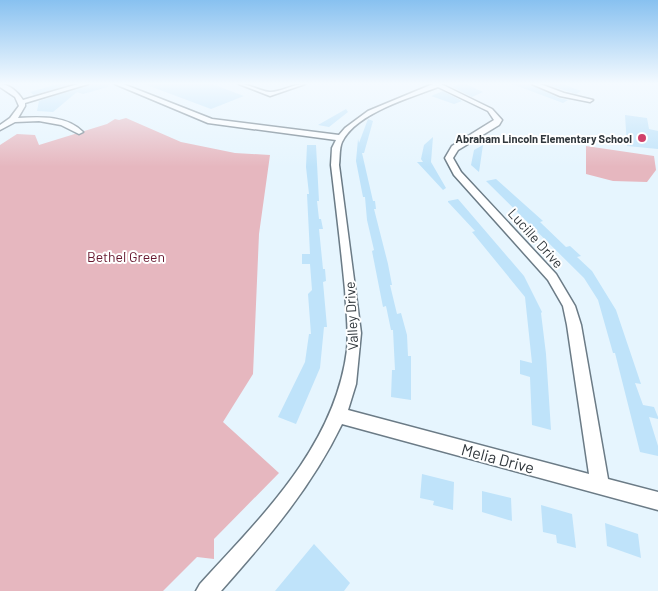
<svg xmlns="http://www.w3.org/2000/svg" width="658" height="591" viewBox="0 0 658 591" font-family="Barlow,sans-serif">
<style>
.green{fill:#e6b7bf}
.building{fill:#bfe3fa}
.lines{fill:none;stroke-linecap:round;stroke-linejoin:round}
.minor-casing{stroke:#6b7b86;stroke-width:3}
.minor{fill:#fff;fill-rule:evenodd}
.poi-dot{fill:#d0416a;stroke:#fff;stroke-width:2}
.labels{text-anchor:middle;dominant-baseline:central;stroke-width:4;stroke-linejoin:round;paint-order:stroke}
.far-poi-label{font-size:11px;font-weight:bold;fill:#31383d;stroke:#fff;text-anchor:end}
.street-label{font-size:14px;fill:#31383d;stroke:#fff}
.park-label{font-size:14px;fill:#67182f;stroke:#fff}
.near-street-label{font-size:16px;fill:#31383d;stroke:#fff}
</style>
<rect width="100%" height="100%" fill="#e6f5fe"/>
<path class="green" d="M126,118L181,142L235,153L270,155L259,234L253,374L223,422L279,473L214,539V559L197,557L163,591H0V145L17,134L35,135L39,145L107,124L115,119L119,120Z
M586,146L654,156L656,170L647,182L613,181L586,174Z"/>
<path class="building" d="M58,84H72L34,95L30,92Z
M90,84H108V87L83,94L77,92L53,112L37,111L39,101Z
M144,84H212L244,96L211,109Z
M461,84H466L483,92L472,97L452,87Z
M512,84H530L559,98L568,100L563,103Z
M545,84H563L581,91L576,94Z
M443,91L462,101L454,104L431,96Z
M346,109L348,112L329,127L318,125Z
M625,115L647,118L649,129L658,131V149L627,146Z
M368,119L373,121L364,153H362L373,201H375L376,209H374L388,264L392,285H390L397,314L401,313L407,335L408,356H411V400L391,397L392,370H395L393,330H391L386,306L383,307L372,251L374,250L367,220L365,197H363L356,161L358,139L359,143Z
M433,137L431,162L446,188L443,190L417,162H423L421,159L424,145Z
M307,145H316L319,201H317L319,219H321L323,229H319L323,269H325L326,281L323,282L327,327H324L320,368L296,424L278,417L305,362L309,334H311L308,294L312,290L310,264H302V254H310L307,194H309L306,167Z
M483,145L479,172L471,165L474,150Z
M496,179L543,221L540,222L566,247L570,246L581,256L577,257L592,271L616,310L641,384L635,383L643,405L654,407L658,417V419L649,417L658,446V456L640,452L615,353H613L598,300L584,278L486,181Z
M458,199L524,276L542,312L541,313L546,354L551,430L532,425L530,377L520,374V360L532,363L525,297L472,232L475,231L448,202V201Z
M422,474L454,482L453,510L433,505L434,501L420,498Z
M482,491L511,498L512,521L482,512Z
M541,505L572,514L576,548L557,543L556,535L543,532Z
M605,523L638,534L641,558L607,546Z
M314,544L350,583L344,591H275Z"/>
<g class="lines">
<g class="minor-casing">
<path id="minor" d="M0,84C9,84 18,92 23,100L78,84H88L25,103V106L18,118C40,117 66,115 83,132L79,134L61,125L39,121L15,122L0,130V125L10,118L19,106L15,97L0,87Z
M115,84H123L212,119L339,135L345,128L368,111L433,84H441L492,109L502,120L499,125L458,150L453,158L461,172L556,274L575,306L581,325L608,479L658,492V510L342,424C311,488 268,538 221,591H196L200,584C262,516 335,446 347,350C349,330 346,310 345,290C341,248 336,207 331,165L332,148L336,140L208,123ZM438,87L488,111L494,120L452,146L445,158L454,175L548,280L563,306L567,325L589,474L348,410L356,384L361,333L339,165C340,158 339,149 342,142C356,113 410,98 438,87Z
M239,84C250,84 259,91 270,92C281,92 293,84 305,84L270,96Z
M532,84H540L564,93L593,100L590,102L560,96Z"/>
</g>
<use href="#minor" class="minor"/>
</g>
<linearGradient id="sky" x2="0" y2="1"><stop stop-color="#88c1f0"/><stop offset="0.5" stop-color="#f4faff"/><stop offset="1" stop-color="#f4faff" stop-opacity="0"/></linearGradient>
<rect width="658" height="167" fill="url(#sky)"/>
<circle class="poi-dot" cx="642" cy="138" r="5"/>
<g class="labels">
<g class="far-poi-label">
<text x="632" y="138">Abraham Lincoln Elementary School</text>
</g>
<g class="street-label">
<text transform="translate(536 238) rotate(48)">Lucille Drive</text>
<text transform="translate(351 316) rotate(-93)">Valley Drive</text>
</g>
<g class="park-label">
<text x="126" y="256">Bethel Green</text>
</g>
<g class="near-street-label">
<text transform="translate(498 458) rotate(15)">Melia Drive</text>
</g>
</g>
</svg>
